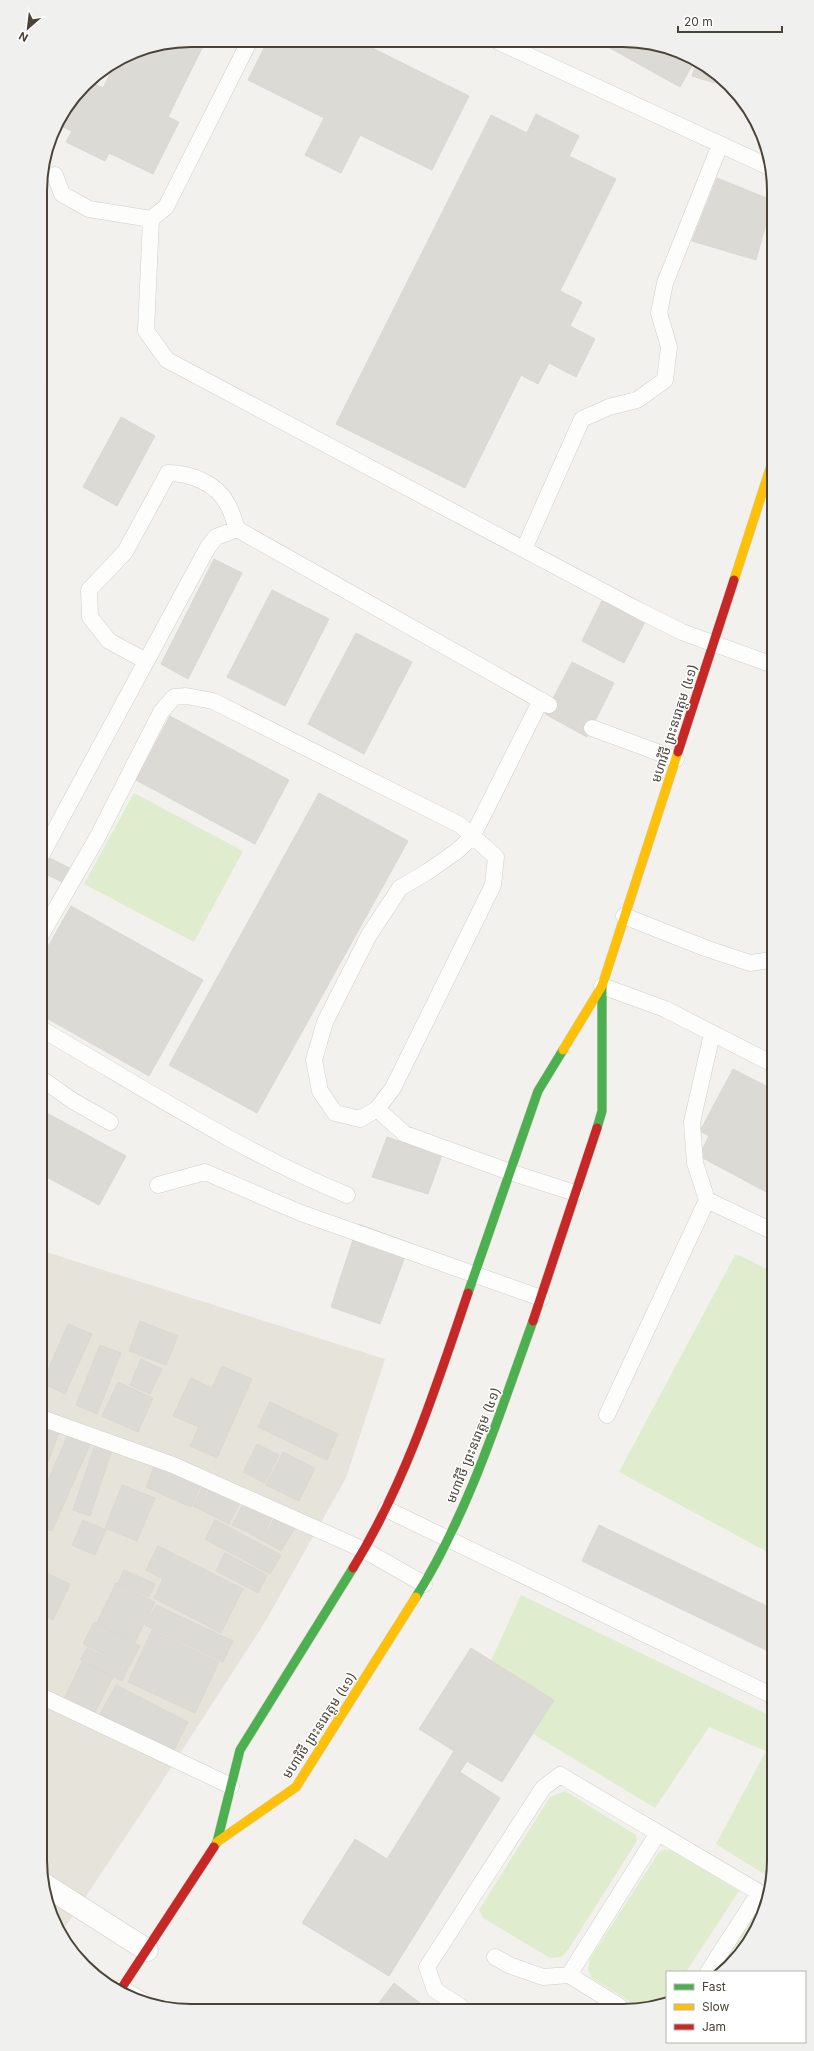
<svg xmlns="http://www.w3.org/2000/svg" width="814" height="2051" viewBox="0 0 814 2051" font-family="Inter,'Noto Sans Khmer',sans-serif">
<style>
.residential{fill:#e6e3db}
.green{fill:#dfedce}
.building{fill:#dcdad5;stroke:#dbd8d3}
.lines{fill:none;stroke-linecap:round;stroke-linejoin:round}
.lane-casing{stroke:#d0cfcb;stroke-width:17}
.street-casing{stroke:#d0cfcb;stroke-width:23}
.fast-casing{stroke:#d4cdbb;stroke-width:10}
.slow-casing{stroke:#d4cdbb;stroke-width:10}
.jam-casing{stroke:#d4cdbb;stroke-width:10}
.lane{stroke:#fdfdfc;stroke-width:16}
.street{stroke:#fdfdfc;stroke-width:22}
.fast{stroke:#4caf50;stroke-width:9}
.slow{stroke:#ffc107;stroke-width:9}
.jam{stroke:#c62828;stroke-width:9}
.labels{text-anchor:middle;dominant-baseline:central;stroke-width:3;stroke-linejoin:round;paint-order:stroke}
.street-label{font-size:13px;fill:#494338;stroke:#fff}
.rim{fill:none;stroke:#494338;stroke-width:2}
</style>
<rect width="100%" height="100%" fill="#f2f1ed"/>
<path class="residential" d="M43,1251L385,1359L346,1478L265,1622L150,1800L60,1935L45,1899Z"/>
<path class="green" d="M134,793L243,851L194,942L84,884Z
M735,1255L741,1256L772,1272L773,1555L619,1472Z
M521,1595L773,1717L774,1870L772,1879L716,1844L766,1751L709,1727L655,1808L533,1734L554,1700L491,1661Z
M565,1791L636,1835L637,1841L568,1950L561,1957L550,1958L483,1918L479,1910L550,1797Z
M665,1849L673,1851L739,1891L686,1972H667L666,2004L637,2006L592,1978L588,1970L590,1959L659,1852Z
M761,1906L765,1907C761,1922 735,1972 717,1972L756,1911Z"/>
<path class="building" d="M191,40H206L168,117L179,122L153,174L109,153L105,161L66,142L72,131L56,124L89,81L103,88L116,62L133,51Z
M268,40L358,41L469,96L432,170L360,135L341,173L305,155L324,118L248,80Z
M601,43H652L690,56L695,60L680,87Z
M697,61L717,75L715,83L692,76Z
M727,82L730,84L735,90L725,86Z
M536,114L579,136L569,156L616,179L560,291L582,302L570,326L595,339L576,377L549,363L538,384L521,375L465,488L336,424L491,115L527,133Z
M717,178L769,199V213L756,260L692,241Z
M121,417L155,436L117,506L83,487Z
M214,559L242,573L188,679L161,664Z
M272,590L329,619L285,706L227,677Z
M602,601L645,622L624,663L582,641Z
M356,633L412,662L364,754L308,724Z
M42,643L48,647L42,659Z
M572,662L614,683L587,737L545,714Z
M170,716L289,780L255,844L136,780Z
M319,793L408,841L257,1113L169,1065Z
M42,854L75,871L68,885L42,872Z
M71,906L203,980L149,1076L43,1016L42,957Z
M733,1069L772,1089V1195L699,1156L709,1136L700,1131Z
M43,1111L126,1156L99,1205L43,1175Z
M387,1137L442,1155L428,1194L372,1177Z
M358,1224L410,1243L380,1324L331,1307Z
M140,1321L178,1336L166,1365L129,1351Z
M68,1324L92,1334L65,1394L44,1384V1379Z
M100,1345L121,1353L97,1414L76,1405Z
M141,1359L162,1369L150,1394L130,1385Z
M222,1366L252,1379L217,1458L190,1446L199,1427L173,1416L191,1378L212,1388Z
M118,1382L153,1398L138,1432L102,1416Z
M270,1402L338,1434L327,1460L258,1427Z
M44,1424L60,1430L48,1462L44,1460Z
M70,1430L92,1440L52,1531L44,1528V1490Z
M257,1444L279,1455L265,1483L243,1472Z
M95,1445L112,1450L90,1516L73,1510Z
M283,1452L315,1468L299,1501L266,1485Z
M157,1460L203,1481L191,1507L146,1487Z
M206,1480L242,1499L229,1524L193,1506Z
M122,1485L155,1498L137,1541L105,1528Z
M246,1499L259,1506L245,1531L232,1525Z
M260,1506L274,1514L261,1540L246,1531Z
M276,1516L295,1528L281,1551L262,1540Z
M83,1520L106,1530L95,1555L72,1545Z
M215,1520L281,1555L270,1574L205,1539Z
M599,1525L773,1609V1640L768,1651L582,1561Z
M158,1546L243,1589L221,1633L154,1598L163,1579L146,1570Z
M225,1553L267,1575L258,1593L216,1571Z
M124,1570L155,1584L149,1597L118,1583Z
M44,1572L70,1584L53,1620L44,1615Z
M116,1583L155,1602L145,1623L106,1604Z
M105,1605L144,1624L135,1642L97,1623Z
M156,1605L233,1641L223,1662L145,1625Z
M94,1622L140,1646L129,1667L83,1644Z
M152,1630L219,1662L195,1713L128,1682Z
M87,1648L128,1668L122,1681L80,1660Z
M471,1648L554,1700L502,1782L467,1761L460,1772L500,1798L389,1976L302,1923L355,1839L387,1859L454,1751L419,1729Z
M82,1662L113,1677L94,1714L64,1699Z
M116,1685L188,1722L173,1752L100,1714Z
M394,1983L425,2007H376Z"/>
<g class="lines">
<g class="lane-casing">
<path id="lane" d="M499,42L769,167
M55,175L62,194L89,209L151,219L166,207L250,40
M151,219L146,331L167,360L640,611L682,632L770,664
M524,549L582,419L609,407L637,400L665,380L669,347L659,313L665,283L720,145
M146,661L109,641L90,617L89,590L125,552L168,473C190,473 217,483 228,505C232,512 234,521 237,529
M592,728L676,759
M42,854L208,547L216,537L237,529L549,705
M624,916L705,948L750,963L771,960
M42,933L97,838L161,712L174,697L186,696L213,701L460,825L496,857L493,885L393,1088L377,1109L360,1119L335,1113L320,1091L314,1060L325,1022L369,935L400,888L427,872L457,851L472,837L541,700
M602,986L665,1009L771,1063
M43,1030C142,1087 241,1152 347,1195
M43,1080L73,1101L110,1122
M377,1109L405,1134L510,1172L575,1193
M158,1185L205,1172L301,1213L541,1298
M707,1200L772,1231
M607,1415L707,1200L695,1163L692,1122L712,1034
M44,1419L173,1465L364,1550L424,1584
M386,1509L773,1696
M45,1698L231,1786
M495,1957L509,1965L543,1977L569,1975L619,2006
M708,1972L759,1893
M569,1975L658,1833
M122,1988L144,2002
M461,2007L435,1990L427,1967L543,1788L560,1775L767,1897"/>
</g>
<g class="street-casing">
<path id="street" d="M45,1885L147,1950"/>
</g>
<g class="fast-casing">
<path id="fast" d="M597,1128L602,1111V986
M468,1293L538,1091L563,1050
M416,1597C469,1512 499,1415 533,1321
M214,1847L217,1842L240,1750L353,1568"/>
</g>
<g class="slow-casing">
<path id="slow" d="M734,580L770,469
M563,1050L602,986L678,752
M217,1842L296,1787L416,1597"/>
</g>
<g class="jam-casing">
<path id="jam" d="M678,752L734,580
M533,1321L597,1128
M353,1568C406,1482 436,1387 468,1293
M119,1992L214,1847"/>
</g>
<use href="#lane" class="lane"/>
<use href="#street" class="street"/>
<use href="#fast" class="fast"/>
<use href="#slow" class="slow"/>
<use href="#jam" class="jam"/>
</g>
<g class="labels">
<g class="street-label">
<text transform="translate(674 723) rotate(-72)">មហាវិថី ព្រះនរោត្តម (៤១)</text>
<text transform="translate(473 1445) rotate(-68)">មហាវិថី ព្រះនរោត្តម (៤១)</text>
<text transform="translate(319 1725) rotate(-57)">មហាវិថី ព្រះនរោត្តម (៤១)</text>
</g>
</g>
<path d="M0 0H814V2051H0ZM191 47H623A144 144 0 0 1 767 191V1860A144 144 0 0 1 623 2004H191A144 144 0 0 1 47 1860V191A144 144 0 0 1 191 47Z" fill="#f0f0ef" fill-rule="evenodd"/>
<path class="rim" d="M191 47H623A144 144 0 0 1 767 191V1860A144 144 0 0 1 623 2004H191A144 144 0 0 1 47 1860V191A144 144 0 0 1 191 47Z"/>
<rect x="666" y="1971" width="140" height="72" fill="#ffffff" stroke="#b6b4af"/>
<rect x="674" y="1984" width="20" height="6" fill="#4caf50" stroke="#b6b4af"/>
<text x="702" y="1991" font-size="12" fill="#494338">Fast</text>
<rect x="674" y="2004" width="20" height="6" fill="#ffc107" stroke="#b6b4af"/>
<text x="702" y="2011" font-size="12" fill="#494338">Slow</text>
<rect x="674" y="2024" width="20" height="6" fill="#c62828" stroke="#b6b4af"/>
<text x="702" y="2031" font-size="12" fill="#494338">Jam</text>
<g transform="translate(28 28) rotate(208)" stroke="#ffffff" stroke-width="3" paint-order="stroke">
<path d="M0-3L7 15L0 10L-7 15Z" fill="#494338"/>
<text y="-6" font-size="11" font-weight="bold" text-anchor="middle" fill="#494338">N</text>
</g>
<path d="M678 26v6h104v-6" fill="none" stroke="#494338" stroke-width="2"/>
<text x="684" y="26" font-size="12" fill="#494338" stroke="#ffffff" stroke-width="3" paint-order="stroke">20 m</text>
</svg>
